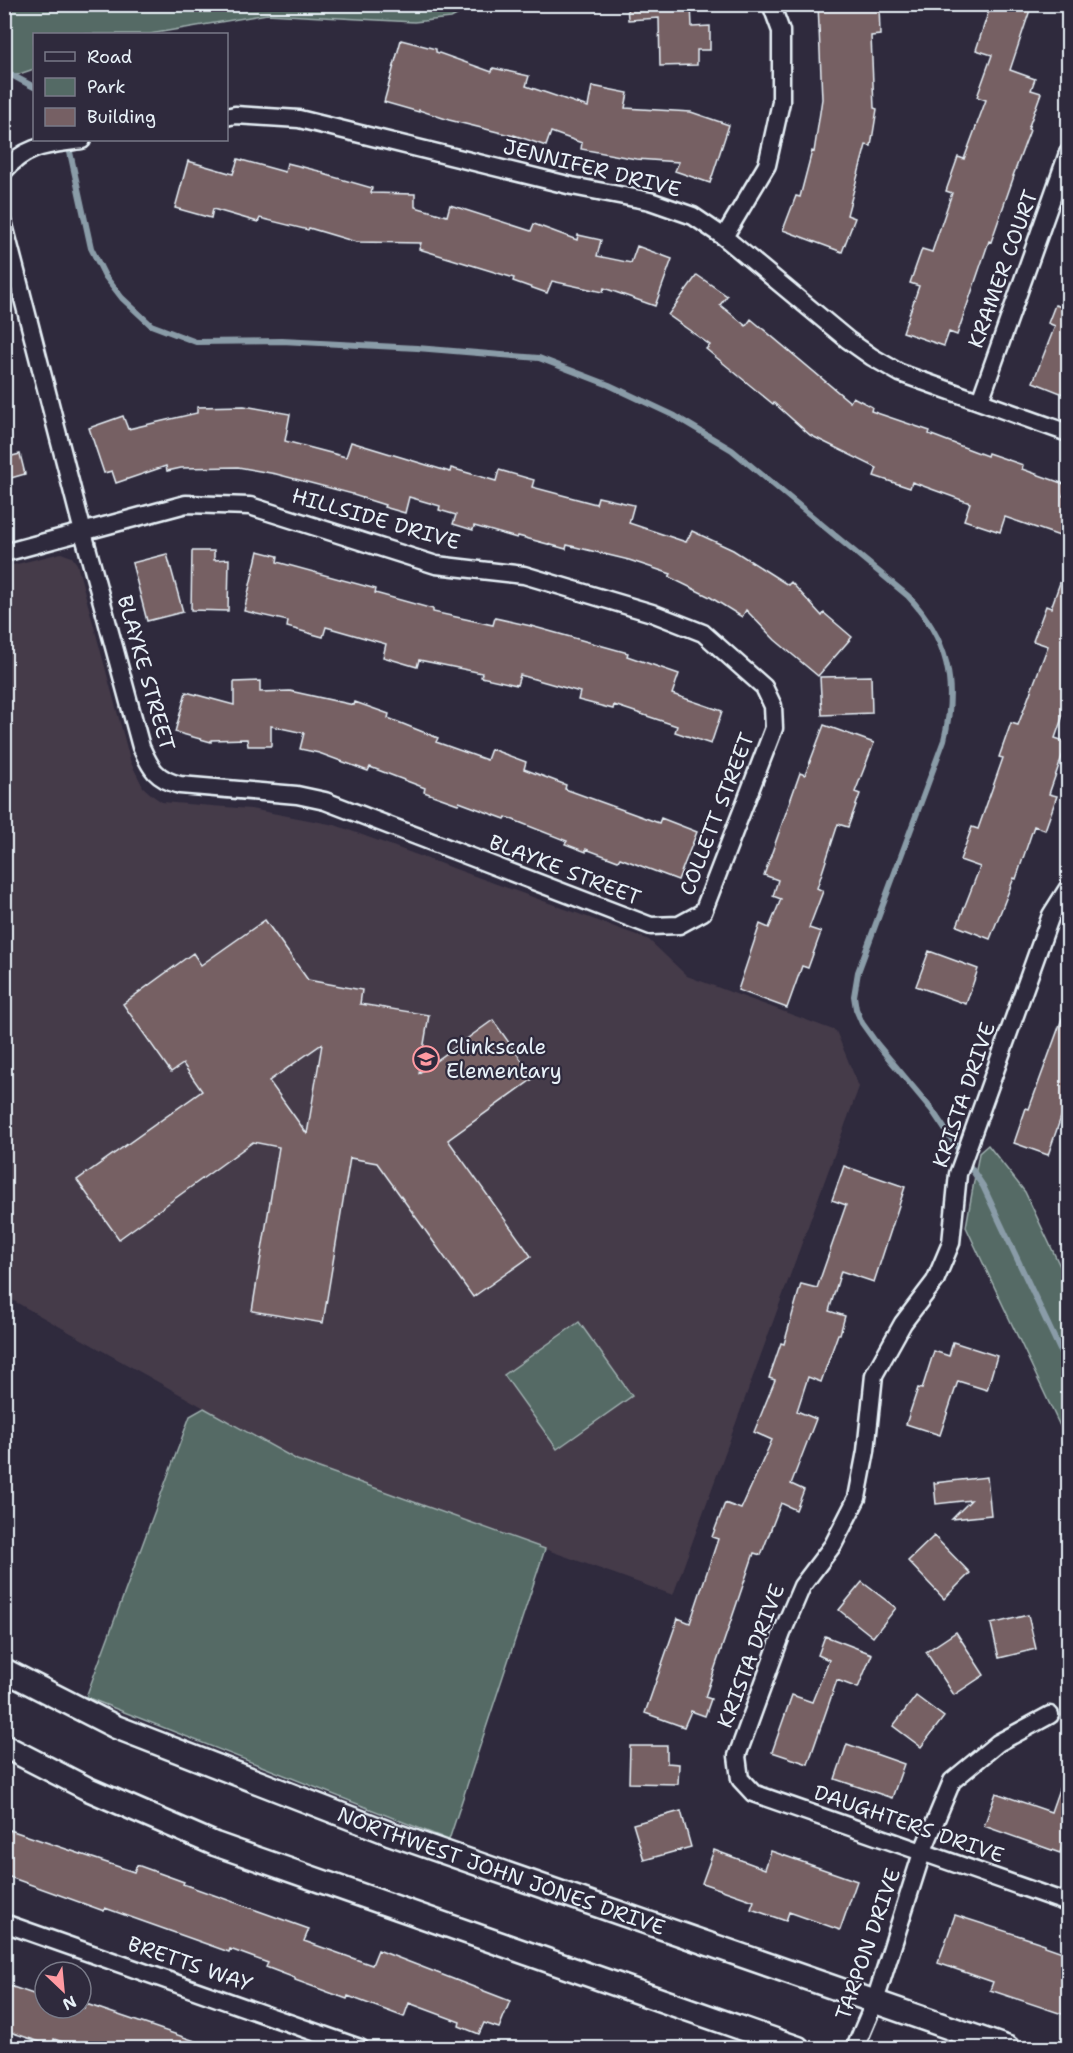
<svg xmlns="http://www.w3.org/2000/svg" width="1073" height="2053" viewBox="0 0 1073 2053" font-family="'Shantell Sans',sans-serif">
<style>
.built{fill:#443a49}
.green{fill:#546a65;stroke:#9eaeae;stroke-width:1.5}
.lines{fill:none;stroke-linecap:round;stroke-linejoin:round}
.stream{stroke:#8a9ca8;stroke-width:6}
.building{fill:#766064;stroke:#e8f1f8;stroke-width:1.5;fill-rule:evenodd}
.minor-casing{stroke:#e8f1f8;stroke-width:21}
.secondary-casing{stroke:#e8f1f8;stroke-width:27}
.minor{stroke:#2f2a3d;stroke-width:16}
.secondary{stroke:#2f2a3d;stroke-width:22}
.labels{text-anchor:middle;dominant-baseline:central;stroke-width:4.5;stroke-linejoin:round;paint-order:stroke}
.street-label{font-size:21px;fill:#e8f1f8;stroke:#2f2a3d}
.poi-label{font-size:21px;fill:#e8f1f8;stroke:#2f2a3d;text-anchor:start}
</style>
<rect width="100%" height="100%" fill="#2f2a3d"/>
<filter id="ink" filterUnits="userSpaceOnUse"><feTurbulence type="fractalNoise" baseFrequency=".0167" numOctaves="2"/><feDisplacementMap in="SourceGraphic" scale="12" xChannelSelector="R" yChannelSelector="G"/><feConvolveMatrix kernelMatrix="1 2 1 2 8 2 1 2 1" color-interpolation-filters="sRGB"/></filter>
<g filter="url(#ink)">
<path class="built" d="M61,553L72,557L77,564L131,763L143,787L153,796L162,802L251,809L335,825L642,937L649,940L687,976L836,1031L859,1087L673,1595L297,1460L5,1296V567Z"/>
<path class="green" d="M4,5L5,4L476,5L451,18L414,22L267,14L150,34H34V69L5,79Z
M988,1145L1025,1192L1068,1283V1443L966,1227L979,1153Z
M579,1322L632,1396L557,1449L504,1375Z
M204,1408L297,1460L545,1549L449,1840L86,1697L190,1416Z"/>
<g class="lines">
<path class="stream" d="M4,71L34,87
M68,143L91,248L105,276L122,298L151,325L196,342L282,341L417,348L539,358L609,385L675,416L732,450L908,596C948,639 958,683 944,740L858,972L854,996L856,1009L862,1023L877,1044L932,1110L983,1186L1068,1367"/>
</g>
<path class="building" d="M627,4H691L692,27L710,26V50H697V65L660,66L659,18L628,20Z
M818,4H879L880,35L871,36L874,108L877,109L871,146L866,145L847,215L855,218L842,252L783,230L796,196L800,197L812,151L814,152L822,99Z
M991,4H1032L1010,70L1035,79L1031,90L1041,93L1028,129L1030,130L1013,176H1014L991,242L989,241L957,335L949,332L944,346L903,332L919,286L910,283L922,249L932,252L952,193L946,191L958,157L964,159L986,100L977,97L992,55L976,50Z
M401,40L436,49V52L492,72L493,68L529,76L526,86L588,107L592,86L628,93L625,108L691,112L729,125L710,183L675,171L679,162L636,159L581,149L582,143L551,132L546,146L514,135V136L449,120L419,110V112L384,102Z
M238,159L285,172L287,163L323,172V174L372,188L371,193L415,194V207L447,216L450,205L531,231L534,224L577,240L578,235L601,240L597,256L631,263L637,246L672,259L655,306L604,288L603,292L552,281L547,293L513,281L514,278L419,249L421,243L356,242L309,228L308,230L260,218L258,222L213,209L211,218L175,208L188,161L233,174Z
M697,275L727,296L720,305L746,326L751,319L850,402L853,397L872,407L871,411L930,431L929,434L987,456L988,453L1023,465L1022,469L1067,485L1063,496L1068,497V539L1005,517L1000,532L964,520L970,503L912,482L910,488L874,476L877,468L810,435L774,403L773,404L706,349L710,345L668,315Z
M1068,293V396L1033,382L1055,326L1048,323L1055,305L1062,307Z
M244,406L290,414L285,441L346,457L351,442L450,472L451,468L496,481L499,470L534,480L532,487L596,504L598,497L634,505L629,523L686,542L692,531L733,550L788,585L791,582L822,616L824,613L852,637L818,676L775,640L746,610L742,617L710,597L669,577L671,574L629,560L567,545L566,549L518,536L517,538L474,526L473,530L453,524L456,515L439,510L440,506L409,497L405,513L384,507L385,505L353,495V494L276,474L238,467L181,468L167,471L166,466L116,483L112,471L104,473L89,428L123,416L128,429L197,413V407Z
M20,454L25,474L4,480V458Z
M192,551H214V560L229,559L228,611L191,610Z
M258,551L278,556L277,562L376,589L375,593L433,609V612L493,625L495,618L531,626L628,653L627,656L679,674L672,694L722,711L711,744L675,732L677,726L614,705L613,709L578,700L580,692L520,675L517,685L481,677L482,673L419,660L417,667L383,657L386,644L326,627L323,637L287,627L288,621L244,611Z
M167,554L183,612L147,621L132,563Z
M1066,566H1068V701L1055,738L1067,742L1049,794L1057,796L1045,830L1034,826L1016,879L1014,878L990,939L957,926L980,867L960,860L972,827L978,829L1003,758L999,757L1011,723L1018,725L1048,646L1033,641L1046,606L1051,608Z
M871,676L872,713L822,715L820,677Z
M260,681V692L290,691L354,705L355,702L389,714L388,718L438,738L436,742L487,760L491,749L526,762L524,769L566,785L565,789L659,823L661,818L697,832L678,880L620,858L618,861L586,849V852L565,844L567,841L506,817L505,819L459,802L458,804L424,792L425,788L370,767L368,771L319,753L300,749L304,733L271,726V746H248L247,739L211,740V742L175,732L186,692L234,705V682Z
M824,725L874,743L855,792L860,794L848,827L838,824L817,888L823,891L809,928L821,932L808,968L802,966L787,1008L738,990L760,924L769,928L781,899L773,896L778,880L764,875L800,773L805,775Z
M265,920L308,980L362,990L360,1004L429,1015L419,1073L493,1020L534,1078L448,1140L531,1256L473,1297L377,1163L350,1158L323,1323L252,1311L279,1147L253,1142L119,1239L77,1180L202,1091L183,1064L171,1072L123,1004L193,953L201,965ZM322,1044L307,1134L269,1081Z
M929,951L978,969L966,1004L916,986Z
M1067,1005L1068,1097L1048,1155L1014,1143L1026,1108L1029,1109Z
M844,1166L905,1187L874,1282L841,1271L829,1311L845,1316L840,1334H838L821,1382L808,1377L797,1411L816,1419L791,1484L804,1490L796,1510L781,1503L761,1555L754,1553L705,1697L711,1699L705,1716L691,1711L684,1727L645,1713L678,1618L690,1623L718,1539L712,1537L725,1503L741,1509L772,1440L754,1432L775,1380L769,1378L781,1343L784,1344L801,1284L817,1288L846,1205L832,1200Z
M953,1342L997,1356L987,1390L958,1381L940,1435L906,1424L918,1388L922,1389L934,1351L949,1356Z
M987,1477L991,1515L952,1519L971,1500L936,1504L934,1483Z
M934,1536L970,1573L944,1599L908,1561Z
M862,1582L896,1608L873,1637L839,1610Z
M1028,1615L1036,1649L999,1658L991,1624Z
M956,1632L984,1675L954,1695L926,1652Z
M825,1636L872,1654L858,1688L837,1680L808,1764L772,1752L792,1695L812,1702L829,1660L818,1655Z
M916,1696L944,1717L921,1747L893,1726Z
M847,1744L904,1764L892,1798L835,1779Z
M630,1746H667V1763L679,1764L678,1784L629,1783Z
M1066,1769L1068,1770V1838L1065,1837L1060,1853L984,1826L996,1793L1051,1812Z
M681,1811L691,1847L644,1860L633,1824Z
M10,1830L134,1872L137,1865L184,1882L183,1884L309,1929L304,1941L372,1965L378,1950L510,2001L499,2028L484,2023L479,2034L459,2026L460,2022L409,2003L404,2017L348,1996L347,1999L295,1980V1978L266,1967L268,1963L230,1949L229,1952L105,1908L104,1911L4,1875V1846Z
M714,1850L765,1869L771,1851L857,1881L840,1930L789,1912L786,1921L751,1909L754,1901L702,1883Z
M955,1915L1045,1944V1946L1068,1954V2016L990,1990L993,1982L938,1963Z
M4,1984L45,1998V2008H84L86,2004L210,2046V2049H82L54,2039L52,2046L4,2030Z"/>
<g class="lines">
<g class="minor-casing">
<path id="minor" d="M226,117L235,115L299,119L572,186L650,201L693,216L724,237L848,340L872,357L900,373L1068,433
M4,171C27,144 50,145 82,140
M4,225L83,532L141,747C151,769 156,779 180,785L297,795L325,801L651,926L679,925L703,912L774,728L773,706L764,687L703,633L652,613L524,575L436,565L250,506L186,504L4,553
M724,237L767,165L781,102V31L771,4
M980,401L1068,153
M1068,888L1051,915L958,1174L951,1243L935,1281L903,1323L874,1375L866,1451L857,1498L833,1545L802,1586L782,1633L737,1756L740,1779L753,1793L1068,1903
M4,1923L360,2048
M855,2048L875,2001L922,1853L952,1781L998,1743L1050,1715"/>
</g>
<g class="secondary-casing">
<g id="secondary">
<path id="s1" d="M4,1670L116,1727L389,1833L1008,2048"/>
<path d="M4,1746L88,1789L215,1844L798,2048"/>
</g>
</g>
<use href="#minor" class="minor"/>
<use href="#secondary" class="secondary"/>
</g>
</g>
<defs>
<g id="school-ring" transform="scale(1.35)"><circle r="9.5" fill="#2f2a3d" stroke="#ff9aa2" stroke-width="1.5"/><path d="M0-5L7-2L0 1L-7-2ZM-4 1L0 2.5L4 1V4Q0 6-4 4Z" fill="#ff9aa2"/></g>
</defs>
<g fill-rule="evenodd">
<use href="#school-ring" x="426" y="1059"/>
</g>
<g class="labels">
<g class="street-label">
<text transform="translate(592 168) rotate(14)">JENNIFER DRIVE</text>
<text transform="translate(1003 269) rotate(-70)">KRAMER COURT</text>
<text transform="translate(376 519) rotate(16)">HILLSIDE DRIVE</text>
<text transform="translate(146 673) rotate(74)">BLAYKE STREET</text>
<text transform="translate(717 814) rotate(-69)">COLLETT STREET</text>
<text transform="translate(565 870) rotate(21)">BLAYKE STREET</text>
<text transform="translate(964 1095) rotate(-71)">KRISTA DRIVE</text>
<text transform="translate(751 1656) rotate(-69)">KRISTA DRIVE</text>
<text transform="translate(909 1824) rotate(19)">DAUGHTERS DRIVE</text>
<text stroke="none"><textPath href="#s1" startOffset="537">NORTHWEST JOHN JONES DRIVE</textPath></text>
<text transform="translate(868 1944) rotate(-71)">TARPON DRIVE</text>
<text transform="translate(190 1964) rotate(19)">BRETTS WAY</text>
</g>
<g class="poi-label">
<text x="446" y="1047">Clinkscale<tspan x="446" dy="24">Elementary</tspan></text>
</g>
</g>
<rect width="1073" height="2053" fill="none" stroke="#2f2a3d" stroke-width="24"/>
<rect x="12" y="12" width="1049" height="2029" fill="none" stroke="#e8f1f8" stroke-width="2" filter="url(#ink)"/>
<rect x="33" y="33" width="195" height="108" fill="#2f2a3d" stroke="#797a88" stroke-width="1.5"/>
<rect x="45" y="52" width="30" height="9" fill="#2f2a3d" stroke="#797a88" stroke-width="1.5"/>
<text x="87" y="63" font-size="18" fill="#e8f1f8">Road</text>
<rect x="45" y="78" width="30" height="18" fill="#546a65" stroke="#797a88" stroke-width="1.5"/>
<text x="87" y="93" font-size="18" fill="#e8f1f8">Park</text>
<rect x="45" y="108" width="30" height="18" fill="#766064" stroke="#797a88" stroke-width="1.5"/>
<text x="87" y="123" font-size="18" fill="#e8f1f8">Building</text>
<g transform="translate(63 1990) rotate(154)"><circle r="28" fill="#2f2a3d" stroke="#797a88" stroke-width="1.5"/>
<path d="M0-4.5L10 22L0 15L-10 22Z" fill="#ff9aa2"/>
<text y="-9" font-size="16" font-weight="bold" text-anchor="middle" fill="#e8f1f8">N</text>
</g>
</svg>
